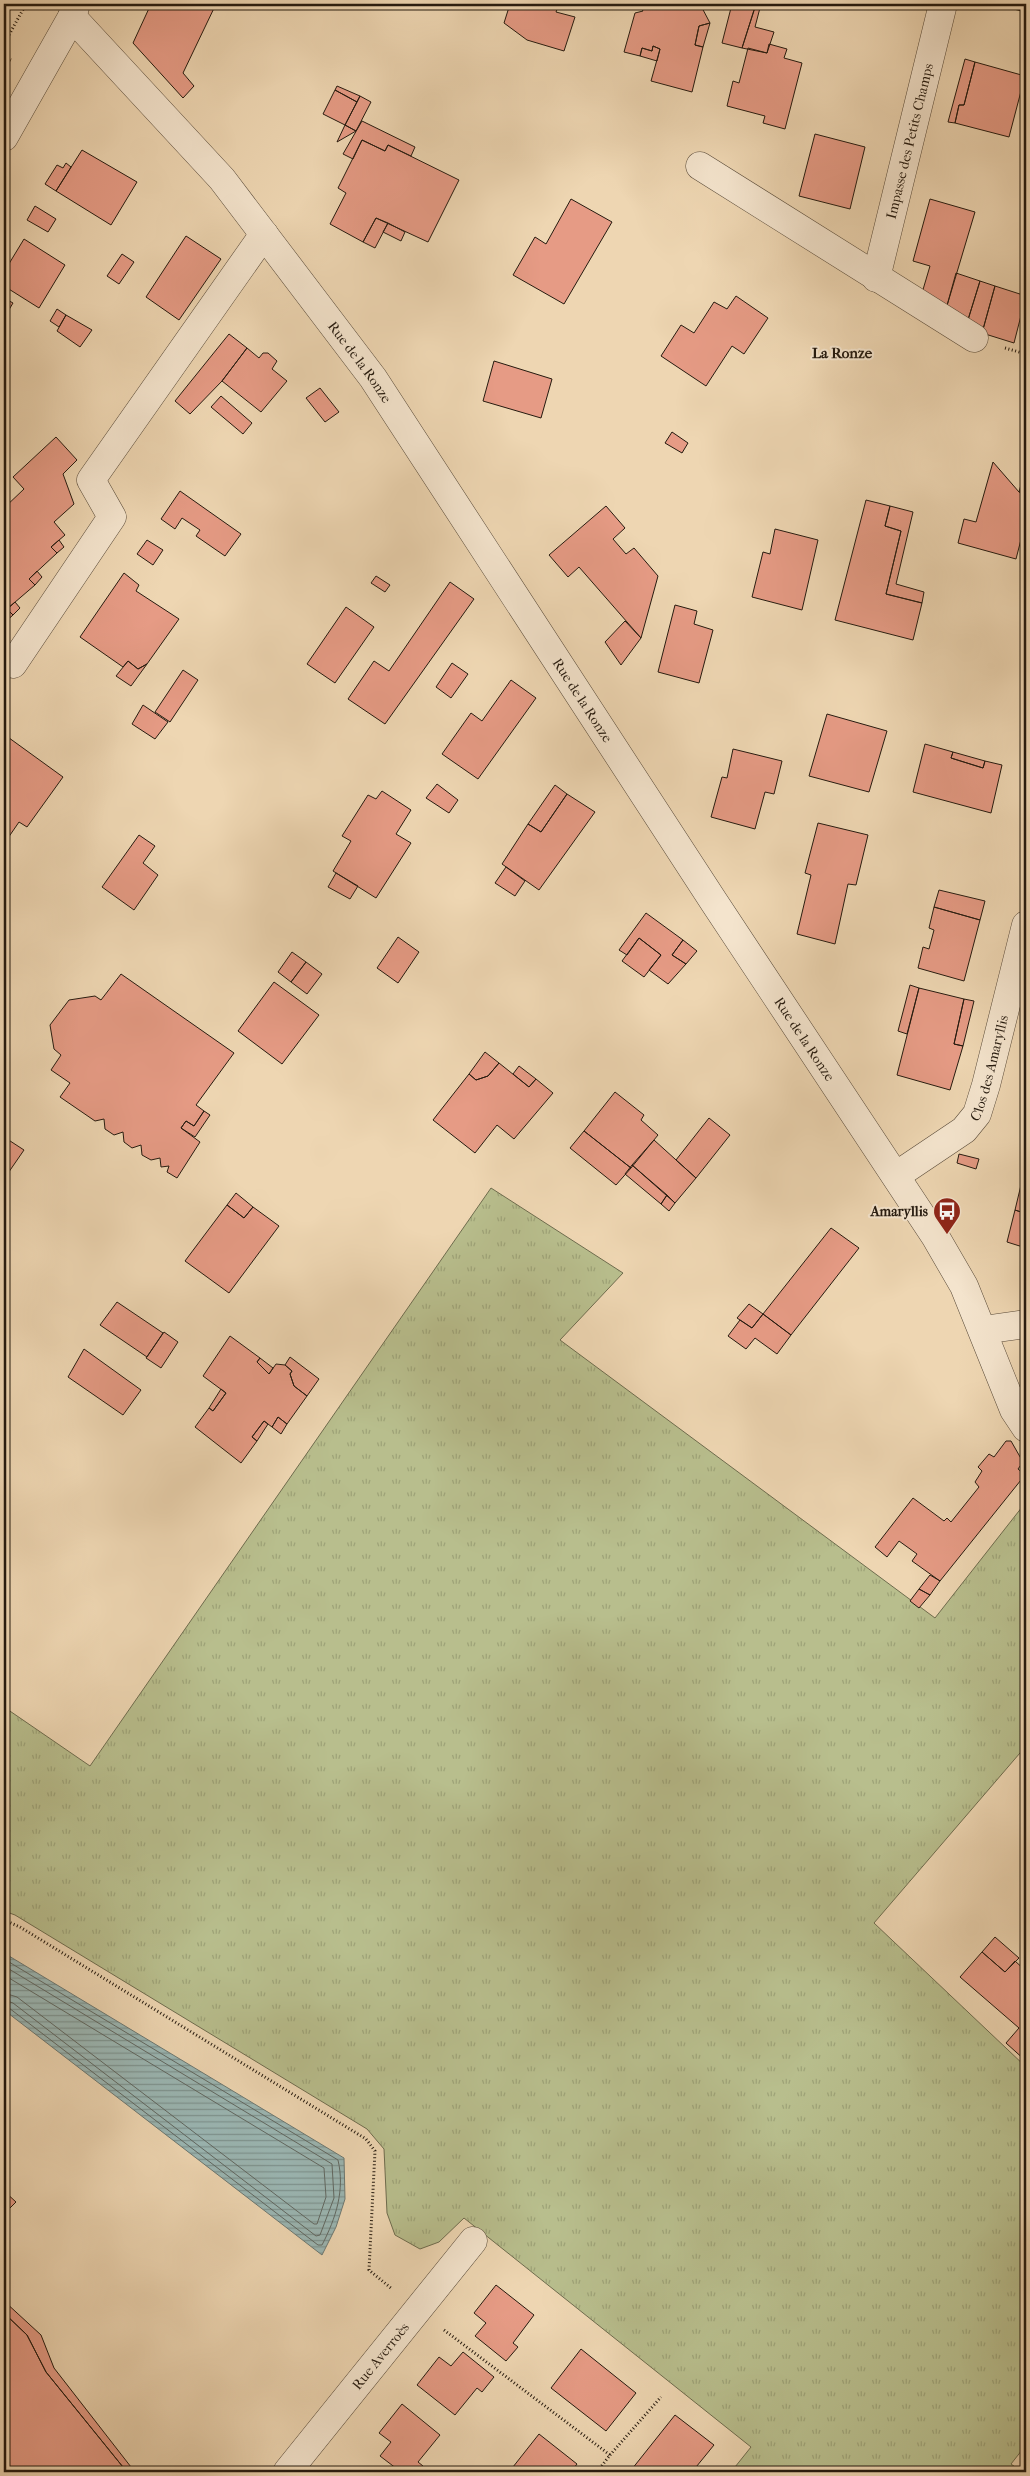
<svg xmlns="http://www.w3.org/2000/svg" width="1030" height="2476" viewBox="0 0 1030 2476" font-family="'IM FELL French Canon',serif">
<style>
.grass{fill:url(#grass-tufts);stroke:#6e6c4e}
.water{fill:url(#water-rules);stroke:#6c7872}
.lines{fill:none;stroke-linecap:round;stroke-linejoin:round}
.shore{stroke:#606862;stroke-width:1}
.building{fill:#e69b85;stroke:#251a0f}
.minor-casing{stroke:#574938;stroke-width:29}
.path{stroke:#251a0f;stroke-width:3;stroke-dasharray:1 2.5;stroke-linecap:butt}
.minor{stroke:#f4e4cd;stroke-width:28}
.labels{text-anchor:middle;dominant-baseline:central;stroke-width:4;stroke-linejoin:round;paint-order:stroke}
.street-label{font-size:14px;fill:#251a0f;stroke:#f4e4cd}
.poi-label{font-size:14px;font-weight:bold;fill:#251a0f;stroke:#f4e4cd;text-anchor:end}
.neighbourhood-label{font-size:15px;font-weight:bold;fill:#251a0f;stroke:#f4e4cd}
</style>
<defs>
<pattern id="grass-tufts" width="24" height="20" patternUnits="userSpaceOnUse" patternTransform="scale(1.25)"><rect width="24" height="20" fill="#b8be8d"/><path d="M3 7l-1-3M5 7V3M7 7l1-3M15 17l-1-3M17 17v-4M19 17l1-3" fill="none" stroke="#9ea378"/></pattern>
<pattern id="water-rules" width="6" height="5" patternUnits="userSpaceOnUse" patternTransform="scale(1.25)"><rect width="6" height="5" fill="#9bb7b4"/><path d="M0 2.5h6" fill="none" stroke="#7e9491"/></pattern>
</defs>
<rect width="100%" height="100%" fill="#eed6b2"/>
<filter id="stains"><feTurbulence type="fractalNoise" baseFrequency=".004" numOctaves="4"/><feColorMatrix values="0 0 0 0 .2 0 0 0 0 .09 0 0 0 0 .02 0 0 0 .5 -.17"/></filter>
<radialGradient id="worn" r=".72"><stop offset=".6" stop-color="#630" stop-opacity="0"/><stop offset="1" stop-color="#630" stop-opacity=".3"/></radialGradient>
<path class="grass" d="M491,1188L623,1273L560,1340L935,1618L1026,1502V1746L874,1923L1026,2067V2445L1011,2464L1022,2472H731L751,2447L464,2218L439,2242L420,2249L395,2235L387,2213L384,2149L367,2129L15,1915L4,1911V1707L90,1766Z"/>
<path class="water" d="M4,1953L344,2158L345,2199L336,2227L322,2255L4,2010Z"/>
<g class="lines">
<path class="shore" d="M4,1959L338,2160C345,2190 336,2218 322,2245H318L9,2008L4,2007
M4,1966L332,2164L334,2198L320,2235L316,2236L13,2003L4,2000
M4,1975L324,2168L326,2197L317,2224H314L17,1997L4,1993"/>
</g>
<path class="building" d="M151,4H216L183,73L194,86L183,98L133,43Z
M510,4H559L556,12L575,17L564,51L527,40L504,23Z
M639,4H700L710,23L699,26L695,45L703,47L692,92L651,81L660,49L653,46L652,51L642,48L640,56L624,52L635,13L643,11Z
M732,4H756L742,48L722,43Z
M756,4H761L755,27L774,32L767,53L742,48Z
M993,4H1026V12Z
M710,23L703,47L695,45L699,26Z
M769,44L787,49L784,58L802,63L785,129L763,123L765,116L727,106L733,81L739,83L748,48L767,53Z
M653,46L660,49L657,61L640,56L642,48L652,51Z
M965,59L975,62L964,105H959L955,123L948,122Z
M975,62L1025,76L1009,137L955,123L959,105H964Z
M337,86L360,96L357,102L335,90Z
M335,90L357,102L345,125L323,114Z
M360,96L371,102L356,131L345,125Z
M362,121L415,147L411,156L388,145L385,151L362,140L353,159L343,154Z
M345,125L356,131L337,142Z
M815,134L865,147L850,209L799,196Z
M362,140L385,151L388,145L459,180L428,242L376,218L363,242L330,224L346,193L338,188Z
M82,150L137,182L111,225L56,191Z
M66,163L71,167L56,191L45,184L57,165L63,168Z
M571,199L612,222L564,304L513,275L535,237L546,244Z
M930,199L975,212L946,309L922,293L930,266L913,261Z
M35,206L56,219L48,232L27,220Z
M376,218L388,223L375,248L363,242Z
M388,223L405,232L401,241L383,232Z
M186,236L221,259L179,320L146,297Z
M24,239L65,265L39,308L4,286V272Z
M122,254L134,262L119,284L107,276Z
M956,273L980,281L967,323L946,309Z
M980,281L995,286L982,333L967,323Z
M995,286L1026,296L1014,343L982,333Z
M736,296L768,318L744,354L732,346L706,386L661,356L681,325L694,333L714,302L727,309Z
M4,298L13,303L4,318Z
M57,309L66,315L59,327L50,321Z
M66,315L92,330L80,347L57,331Z
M229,334L247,348L222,381L190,414L175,401Z
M247,348L259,358L263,353H268L277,361L272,369L287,381L261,412L222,381Z
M494,361L552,379L541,418L483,401Z
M320,388L339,412L325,422L306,398Z
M221,396L252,423L243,434L211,407Z
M672,432L688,443L682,453L665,443Z
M56,437L77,460L63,474L74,504L54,522L65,535L51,547L57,553L29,579L35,585L7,609L13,615L4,623V508L24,489L13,477Z
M993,462L1019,492L1026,494V520L1016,559L958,543L964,519L976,522Z
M1025,470L1026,471V494L1019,492Z
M180,491L241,534L225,556L196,536L200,530L182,518L175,529L161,519Z
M866,500L890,506L885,526L901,531L886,594L922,603L913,640L835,620Z
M606,506L625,528L613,539L626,554L634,548L658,576L641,638L579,567L568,577L549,555Z
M890,506L913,512L896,584L924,592L922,603L886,594L901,531L885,526Z
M775,529L818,540L802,610L752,597L763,552L770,554Z
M59,540L64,547L57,553L51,547Z
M147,540L163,550L153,565L137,554Z
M37,571L42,577L35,585L29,579Z
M124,573L139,585L136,591L179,619L147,664L138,669L128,661L123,667L80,637Z
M376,576L390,585L385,592L371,583Z
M450,582L474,599L385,724L348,699L374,661L389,671Z
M15,602L20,608L13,615L7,609Z
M675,605L697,611L694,624L713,630L699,683L658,672Z
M346,607L374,627L335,683L307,664Z
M625,621L641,638L621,665L605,642Z
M128,661L138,669L147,664L131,686L116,676Z
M452,663L468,674L451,698L436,687Z
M183,670L198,680L170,722L155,712Z
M511,680L536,698L478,779L442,754L471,713L482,721Z
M143,705L168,722L155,739L132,724Z
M827,714L887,731L869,792L809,776Z
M5,735L63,777L27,827L19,822L8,838L4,835Z
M925,744L953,752L951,758L983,768L985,761L1002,765L991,813L913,792Z
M733,749L782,761L774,794L765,792L755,829L711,817L722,777L727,778Z
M953,752L985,761L983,768L951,758Z
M437,784L458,800L449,813L426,798Z
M555,785L567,794L541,832L528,824Z
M382,791L411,810L396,834L411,843L376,898L333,871L351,841L342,836L368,795L376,799Z
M567,794L595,812L539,890L502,864L528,824L541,832Z
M818,823L868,835L856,885L848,884L835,944L797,934L811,875L805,873Z
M139,835L155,846L143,863L158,875L134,910L102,887Z
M506,867L525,881L515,896L495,883Z
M336,873L358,886L350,899L328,887Z
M939,890L985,901L980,920L934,907Z
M934,907L980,920L964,981L918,968L923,947L929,949L934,930L929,928Z
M646,913L683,940L672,955L686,964L668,984L649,970L661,955L639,938L627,955L619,950Z
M398,937L419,952L398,983L377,968Z
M639,938L661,955L644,977L622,961Z
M683,940L697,951L686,964L672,955Z
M292,952L306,962L291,982L278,972Z
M306,962L322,974L307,994L291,982Z
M121,974L234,1053L196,1105L204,1111L194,1126L186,1121L181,1128L200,1142L177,1178L167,1172L169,1166L161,1167L160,1158L151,1160L142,1155L141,1145L132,1148L124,1142L123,1132L114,1135L105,1129L104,1119L95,1121L60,1097L70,1083L51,1070L61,1055L54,1049L50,1025L69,1000L95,996L101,1000Z
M274,982L319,1015L282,1064L238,1031Z
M910,985L919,988L907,1034L898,1031Z
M919,988L964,999L954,1044L963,1046L950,1090L897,1075Z
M964,999L974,1001L963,1046L954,1044Z
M485,1052L499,1063L488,1076L476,1080L469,1074Z
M499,1063L529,1087L536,1079L553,1093L514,1139L497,1125L475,1153L433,1120L469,1074L476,1080L488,1076Z
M519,1066L536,1079L529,1087L513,1074Z
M615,1092L644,1115L641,1120L658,1135L631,1168L584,1131Z
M204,1111L210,1115L195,1137L181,1128L186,1121L194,1126Z
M709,1118L730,1135L696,1178L676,1160Z
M584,1131L631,1168L616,1185L570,1148Z
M4,1137L24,1150L4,1179Z
M654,1140L696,1178L675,1203L632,1165Z
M959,1154L979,1159L976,1169L957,1163Z
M632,1165L667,1195L661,1204L625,1174Z
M1021,1185L1026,1187L1024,1213L1015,1210Z
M236,1193L253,1207L244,1218L227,1205Z
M667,1195L675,1203L669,1211L661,1204Z
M227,1205L244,1218L253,1207L279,1226L229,1293L185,1261Z
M1026,1207V1248L1007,1242L1015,1210L1024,1213Z
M831,1228L859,1248L791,1335L763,1314Z
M117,1302L163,1333L147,1357L100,1325Z
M749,1304L763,1314L752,1328L737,1318Z
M763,1314L791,1335L777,1354L755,1338L746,1349L728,1336L740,1320L752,1328Z
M164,1332L178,1342L161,1368L146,1358Z
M230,1336L260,1358L257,1362L269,1374L276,1364L285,1365L292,1371L290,1374L294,1386L307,1396L287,1424L278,1417L272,1427L264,1421L252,1437L257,1441L241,1463L195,1427L209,1408L213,1411L226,1393L203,1376Z
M84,1349L141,1390L123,1415L68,1377Z
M290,1357L319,1379L307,1396L294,1386L290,1374L292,1371L285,1365Z
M260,1358L273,1368L269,1374L257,1362Z
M221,1389L226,1393L213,1411L209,1408Z
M278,1417L287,1424L281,1434L272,1427Z
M264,1421L268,1424L257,1441L252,1437Z
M1006,1441H1011L1023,1462L1018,1469L1025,1475L940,1581L912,1561L917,1554L899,1541L887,1557L875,1547L913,1498L944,1521L947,1518L951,1522L979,1487L975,1482L982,1471L978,1467L989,1454L994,1457Z
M930,1575L940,1581L930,1595L919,1589Z
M919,1589L930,1595L919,1608L910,1601Z
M995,1937L1019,1958L1005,1972L982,1952Z
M982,1952L1005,1972L1015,1961L1026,1971V2061L1006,2043L1019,2028L960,1977Z
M4,2191L16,2202L4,2214Z
M496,2285L534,2315L513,2343L518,2347L506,2361L475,2336L486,2323L474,2313Z
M4,2301L41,2335L54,2368L131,2467L138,2472H127L46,2372L27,2335L4,2313Z
M4,2313L27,2335L46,2372L127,2472H4Z
M581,2349L636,2393L606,2431L551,2388Z
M463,2352L494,2377L482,2392L477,2388L455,2415L417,2385L439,2357L451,2366Z
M402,2404L440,2435L418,2462L423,2466L418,2472H401L380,2456L391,2442L379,2433Z
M675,2415L714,2445L692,2472H637L632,2469Z
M539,2434L577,2464L571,2472H509Z"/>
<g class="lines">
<g class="minor-casing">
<g id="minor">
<path id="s1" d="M72,17L222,179L373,378L714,902L935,1236L964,1286L1014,1410L1026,1428"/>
<path d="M4,137L72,17L76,4"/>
<path d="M700,166L974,338"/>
<path id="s2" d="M876,278L943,4"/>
<path d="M13,664L112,517L91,480L264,234"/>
<path id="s3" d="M897,1175L964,1130L977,1114L986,1085L1026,925"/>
<path d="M983,1330L1026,1324"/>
<path id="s4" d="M287,2472L473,2241"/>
</g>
</g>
<path class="path" d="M4,44L26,4
M4,57L11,60
M1005,348L1026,354
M4,1920L20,1927L366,2139L375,2151L369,2270L392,2289
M444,2330L610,2455L597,2472
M610,2455L661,2397"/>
<use href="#minor" class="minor"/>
</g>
<defs>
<g id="bus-pin" transform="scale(1.4375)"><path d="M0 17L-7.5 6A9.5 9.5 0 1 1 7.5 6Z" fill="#8f2418" stroke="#f4e4cd"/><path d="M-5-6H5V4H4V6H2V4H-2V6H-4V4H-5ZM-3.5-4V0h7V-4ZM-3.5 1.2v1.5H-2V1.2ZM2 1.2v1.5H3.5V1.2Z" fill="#fff"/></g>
</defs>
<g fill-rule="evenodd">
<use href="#bus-pin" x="947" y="1211"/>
</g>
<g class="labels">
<g class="street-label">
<text stroke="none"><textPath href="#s2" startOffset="141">Impasse des Petits Champs</textPath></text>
<text stroke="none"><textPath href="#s1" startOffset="450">Rue de la Ronze</textPath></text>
<text stroke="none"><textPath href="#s1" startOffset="855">Rue de la Ronze</textPath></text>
<text stroke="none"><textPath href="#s1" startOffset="1260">Rue de la Ronze</textPath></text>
<text stroke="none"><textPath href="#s3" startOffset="149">Clos des Amaryllis</textPath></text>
<text stroke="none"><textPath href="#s4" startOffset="149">Rue Averroès</textPath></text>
</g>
<g class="poi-label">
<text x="928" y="1211">Amaryllis</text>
</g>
<g class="neighbourhood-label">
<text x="842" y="353">La Ronze</text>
</g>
</g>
<rect width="1030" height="2476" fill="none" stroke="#eed6b2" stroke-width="20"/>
<rect x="5" y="5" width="1020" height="2466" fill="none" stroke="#251a0f" stroke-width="2.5"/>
<rect x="10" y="10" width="1010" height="2456" fill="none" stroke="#251a0f"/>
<rect width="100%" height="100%" filter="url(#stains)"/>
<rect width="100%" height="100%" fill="url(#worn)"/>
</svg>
